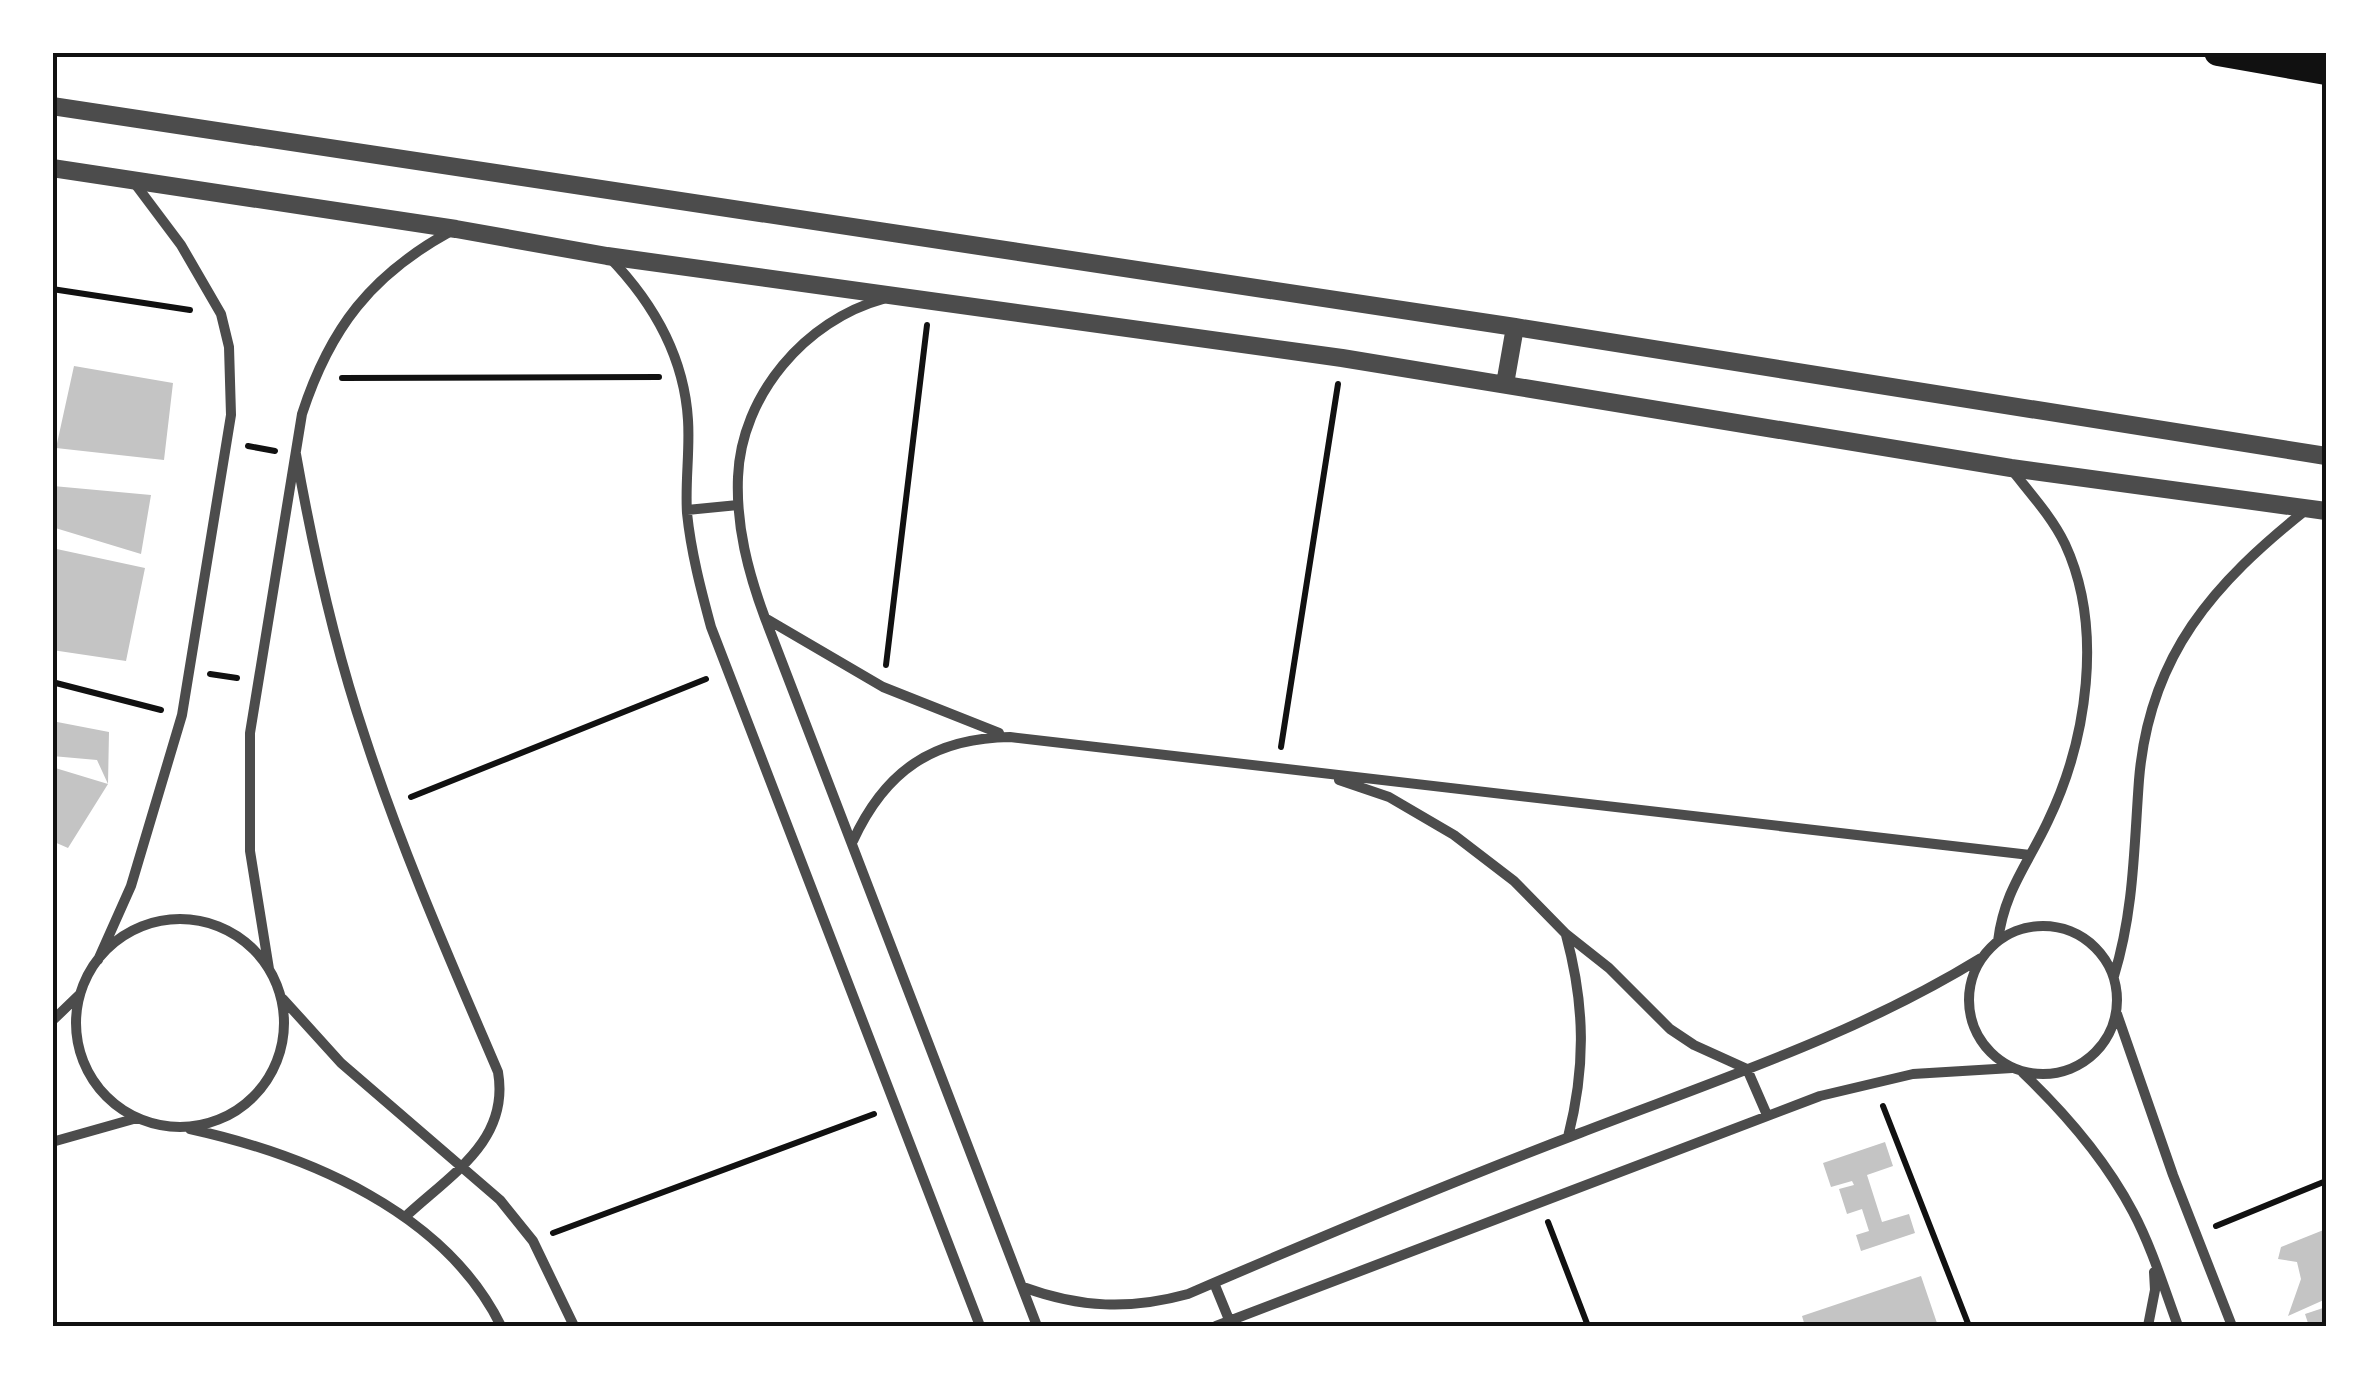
<svg xmlns="http://www.w3.org/2000/svg" width="2379" height="1379" viewBox="0 0 2379 1379" font-family="Quicksand,sans-serif">
<style>
.building{fill:#c4c4c4}
.lines{fill:none;stroke-linecap:round;stroke-linejoin:round}
.path{stroke:#111;stroke-width:6}
.minor{stroke:#4c4c4c;stroke-width:10}
.tertiary{stroke:#4c4c4c;stroke-width:18}
.trunk{stroke:#111;stroke-width:28}
.neatline{fill:none;stroke:#111;stroke-width:4}
</style>
<rect width="100%" height="100%" fill="#fff"/>
<path class="building" d="M74,366L173,383L164,460L56,448Z
M53,486L151,495L141,554L52,527Z
M52,548L145,568L126,661L52,650Z
M52,721L109,732L108,784L97,760L52,756Z
M52,767L108,784L68,848L52,841Z
M1885,1142L1893,1166L1867,1175L1882,1222L1909,1214L1915,1233L1861,1251L1856,1235L1869,1231L1862,1209L1847,1214L1839,1189L1854,1185L1852,1181L1831,1187L1823,1163Z
M2326,1229V1299L2288,1316L2301,1279L2297,1262L2278,1259L2281,1247Z
M1921,1276L1938,1326H1805L1802,1316Z
M2326,1307V1326H2309L2305,1314Z"/>
<g class="lines">
<path class="path" d="M52,289L190,310
M342,378L659,377
M248,446L275,451
M886,665L927,325
M210,674L237,678
M52,682L161,710
M1281,747L1338,384
M411,797L706,679
M1883,1106L1969,1326
M1548,1222L1588,1326
M2216,1226L2326,1181
M553,1233L874,1114"/>
<path class="minor" d="M608,256C652,301 684,355 688,420C690,451 685,482 687,513C691,552 701,590 711,627L980,1326
M883,299C806,320 741,395 738,477C736,526 748,572 765,618L1037,1326
M296,454C313,550 334,645 365,737C402,851 451,962 498,1072C510,1141 450,1175 405,1217
M687,510L738,505
M765,618L883,687L999,733
M1339,780L1389,797L1454,835L1514,881L1566,934L1609,968L1670,1029L1694,1045L1747,1069L1767,1115
M853,841C885,771 933,738 1010,737L2030,855
M76 1023a104 104 0 1 1 208 0a104 104 0 1 1-208 0Z
M1969 1000a74 74 0 1 1 148 0a74 74 0 1 1-148 0Z
M1566,935C1585,1005 1586,1067 1568,1137
M1998,941C2004,891 2028,864 2048,821C2087,740 2104,628 2065,544C2052,517 2030,493 2011,469
M98,960L131,886L182,715L231,415L229,347L221,314L181,245L133,181
M269,969L250,851V733L302,414C330,328 371,275 451,231
M2114,976C2134,911 2134,847 2139,780C2149,655 2214,583 2307,509
M283,999L341,1063L500,1200L533,1241L574,1326
M2117,1014L2173,1175L2232,1326
M52,1021L79,995
M2023,1073C2066,1114 2105,1159 2133,1212C2152,1248 2164,1288 2178,1326
M190,1129C308,1155 445,1212 501,1326
M52,1142L137,1118
M1214,1283L1230,1322
M1023,1287C1080,1308 1130,1310 1188,1294C1318,1238 1448,1183 1580,1133C1717,1080 1856,1035 1981,958
M1216,1326L1820,1096L1913,1074L2012,1068
M2148,1326L2155,1290L2154,1272"/>
<path class="tertiary" d="M52,106L1515,327L2326,456
M52,168L456,229L607,256L1342,358L2011,468L2326,511
M1505,384L1515,327"/>
<path class="trunk" d="M2218,52L2326,71"/>
</g>
<rect width="2379" height="1379" fill="none" stroke="#ffffff" stroke-width="110"/>
<rect x="55" y="55" width="2269" height="1269" class="neatline"/>
</svg>
